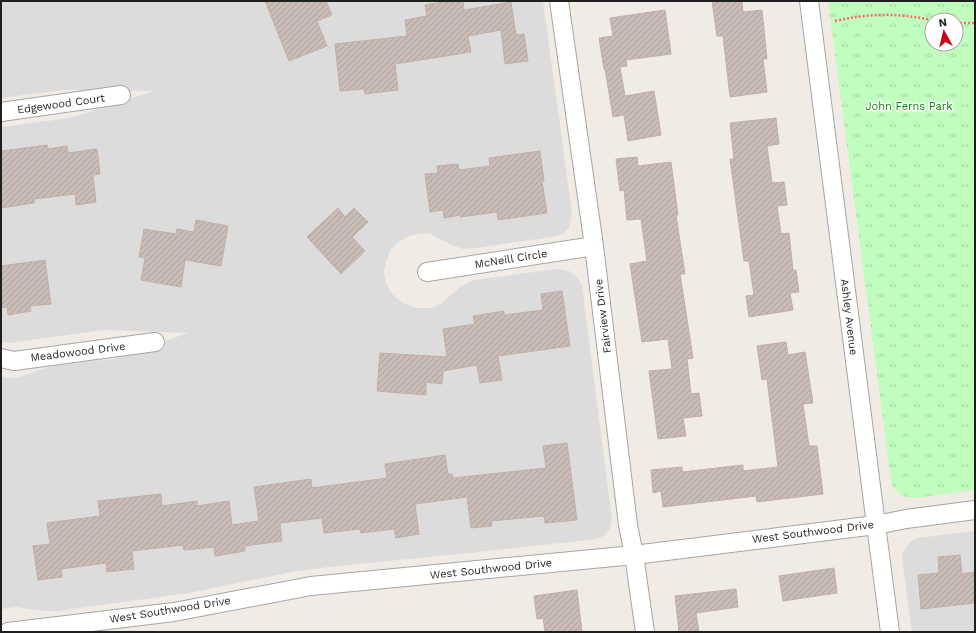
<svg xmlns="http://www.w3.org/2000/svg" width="976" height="633" viewBox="0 0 976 633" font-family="'Work Sans',sans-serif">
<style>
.residential{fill:#dddcdc}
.park{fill:url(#park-tufts);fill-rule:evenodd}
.building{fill:url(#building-hatch);stroke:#c3afa5}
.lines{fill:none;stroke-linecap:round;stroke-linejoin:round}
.street-casing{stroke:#a6a6a6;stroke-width:20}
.path{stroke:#ff6769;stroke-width:2.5;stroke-dasharray:2 2;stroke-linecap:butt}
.street{stroke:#fff;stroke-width:18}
.labels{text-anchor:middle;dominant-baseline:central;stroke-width:3;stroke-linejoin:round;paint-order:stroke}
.street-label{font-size:11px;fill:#1f1f1f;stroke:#fff}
.park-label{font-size:11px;fill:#088703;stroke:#fff}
</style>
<defs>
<pattern id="park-tufts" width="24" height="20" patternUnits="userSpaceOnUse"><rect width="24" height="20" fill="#c1fdbe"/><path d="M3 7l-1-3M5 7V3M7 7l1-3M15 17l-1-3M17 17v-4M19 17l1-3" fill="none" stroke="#a5d8a3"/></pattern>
<pattern id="building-hatch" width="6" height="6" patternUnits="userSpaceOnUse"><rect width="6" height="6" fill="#c9bcb7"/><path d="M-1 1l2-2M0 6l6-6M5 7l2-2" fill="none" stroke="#aca19d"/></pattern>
</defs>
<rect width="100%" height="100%" fill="#f0ebe4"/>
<path class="residential" d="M1,1H375L379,2L391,1H543L572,213L569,228L564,233L558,236L476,248L463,249L452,245L429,233L418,234L409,236L397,243L391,249L386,261L384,272L386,284L392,294L403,303L416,308H431L442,303L460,287L474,280L557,269L569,271L577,277L582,286L612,519L610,528L605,535L597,539L469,553L329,567L292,572L189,593L58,611H44L16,607L1,609V377L16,378L55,365L113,359L188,333L103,330L9,343L1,342V127L70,118L155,91L63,90L1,98Z
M975,531V632H912L903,566L902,556L905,548L912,541L918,538Z"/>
<path class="park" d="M828,1H975V490L915,498C902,497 895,494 891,481ZM932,20H956V44H932Z"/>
<path class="building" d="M265,1H326L332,15L317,21L327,46L289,61Z
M449,1H463L464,10L511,2L516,35L524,34L528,61L505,64L501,30L468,36L471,52L395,64L398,90L365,94L364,89L340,91L335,44L407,36L405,20L427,16L425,5Z
M712,1H742L743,12L762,10L767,59H763L767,92L730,97L723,36H717Z
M665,10L671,54L626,60L627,66L620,67L625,96L654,91L661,135L628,141L624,115L613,117L605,69H604L599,38L613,36L610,18Z
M776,118L779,144L767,146L772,183L784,182L787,205L777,206L781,234L789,233L793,270H796L799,292L790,293L793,310L749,317L746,296L754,295L749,261H744L730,159H734L730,123Z
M47,145L48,149L67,146L68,153L97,149L100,174L93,175L96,202L76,205L75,194L34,199V203L1,208V151Z
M540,151L544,181H542L547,213L498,220L497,212L460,217V215L444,218L443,210L430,212L425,174L438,173L437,166L458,164L459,170L490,166L489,158Z
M637,157L638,166L671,162L678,215H676L685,274H680L693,358L687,359L691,394L699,393L702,416L683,418L686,436L658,439L649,371L672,369L668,339L642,342L630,264L647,261L641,219L627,220L624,190L620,191L616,159Z
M338,208L345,217L354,208L368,222L352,237L365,251L341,274L307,237Z
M196,220L228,226L221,266L185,260L181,287L141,280L145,258L139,257L144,229L176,234L177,229L194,232Z
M45,260L51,304L30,306L31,311L8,315L7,307L1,308V266Z
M562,291L570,346L498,356L502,380L480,383L477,365L443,371L442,384L426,382V395L377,391L380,353L447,357L443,329L475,324L473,316L504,311V315L543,310L541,294Z
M786,342L788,355L805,352L813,403L803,404L809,446H817L823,494L757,502L756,496L663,507L661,491L653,493L651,470L682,467V472L743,465V471L778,467L767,379L762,380L757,346Z
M567,443L577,520L545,523L544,516L491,521L492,526L471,528L467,497L415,504L419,534L396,538L394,529L361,533L360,529L324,533L322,518L280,523L282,541L245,546V551L215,556L214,547L184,550L183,545L132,551L134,569L107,572L106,563L61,569L62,577L38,580L33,546L50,544L47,523L100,516L98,501L161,494L162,506L197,501V506L229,501L232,525L259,521L254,487L311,479L312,488L387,478L385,464L445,455L448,474H452L453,478L546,468L543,446Z
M960,555L962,574L975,572V603L921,609L918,575L939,573L938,557Z
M834,568L837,593L783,601L779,576Z
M736,589L738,607L696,613L699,632H679L675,596Z
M577,590L582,632H545L543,618L537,619L534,596Z"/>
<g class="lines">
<g class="street-casing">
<path id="street" d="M559,1L594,246L628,525L634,555L645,632
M809,1L876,525L890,632
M1,112L121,95
M427,272L594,246
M1,358L14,361L155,342
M8,632L174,612L311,586L634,555L876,525L906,519L975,510"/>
</g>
<path class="path" d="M835,21C870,13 897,13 932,20
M956,23H975"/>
<use href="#street" class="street"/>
</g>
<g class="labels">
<g class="street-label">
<text transform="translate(61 104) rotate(-8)">Edgewood Court</text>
<text transform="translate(511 259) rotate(-9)">McNeill Circle</text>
<text transform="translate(603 316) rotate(-97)">Fairview Drive</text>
<text transform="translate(849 317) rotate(83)">Ashley Avenue</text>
<text transform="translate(78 352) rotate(-7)">Meadowood Drive</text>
<text transform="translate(813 532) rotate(-7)">West Southwood Drive</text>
<text transform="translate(491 569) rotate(-6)">West Southwood Drive</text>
<text transform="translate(170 610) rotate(-9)">West Southwood Drive</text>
</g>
<g class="park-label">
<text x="909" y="106">John Ferns Park</text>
</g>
</g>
<rect width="976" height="633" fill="none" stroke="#1f1f1f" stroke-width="4"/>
<g transform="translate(944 32) rotate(352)"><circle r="19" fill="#ffffff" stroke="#a5a5a5"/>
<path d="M0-3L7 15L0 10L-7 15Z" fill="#ce0018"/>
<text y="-6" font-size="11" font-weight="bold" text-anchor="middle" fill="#1f1f1f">N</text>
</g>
</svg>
